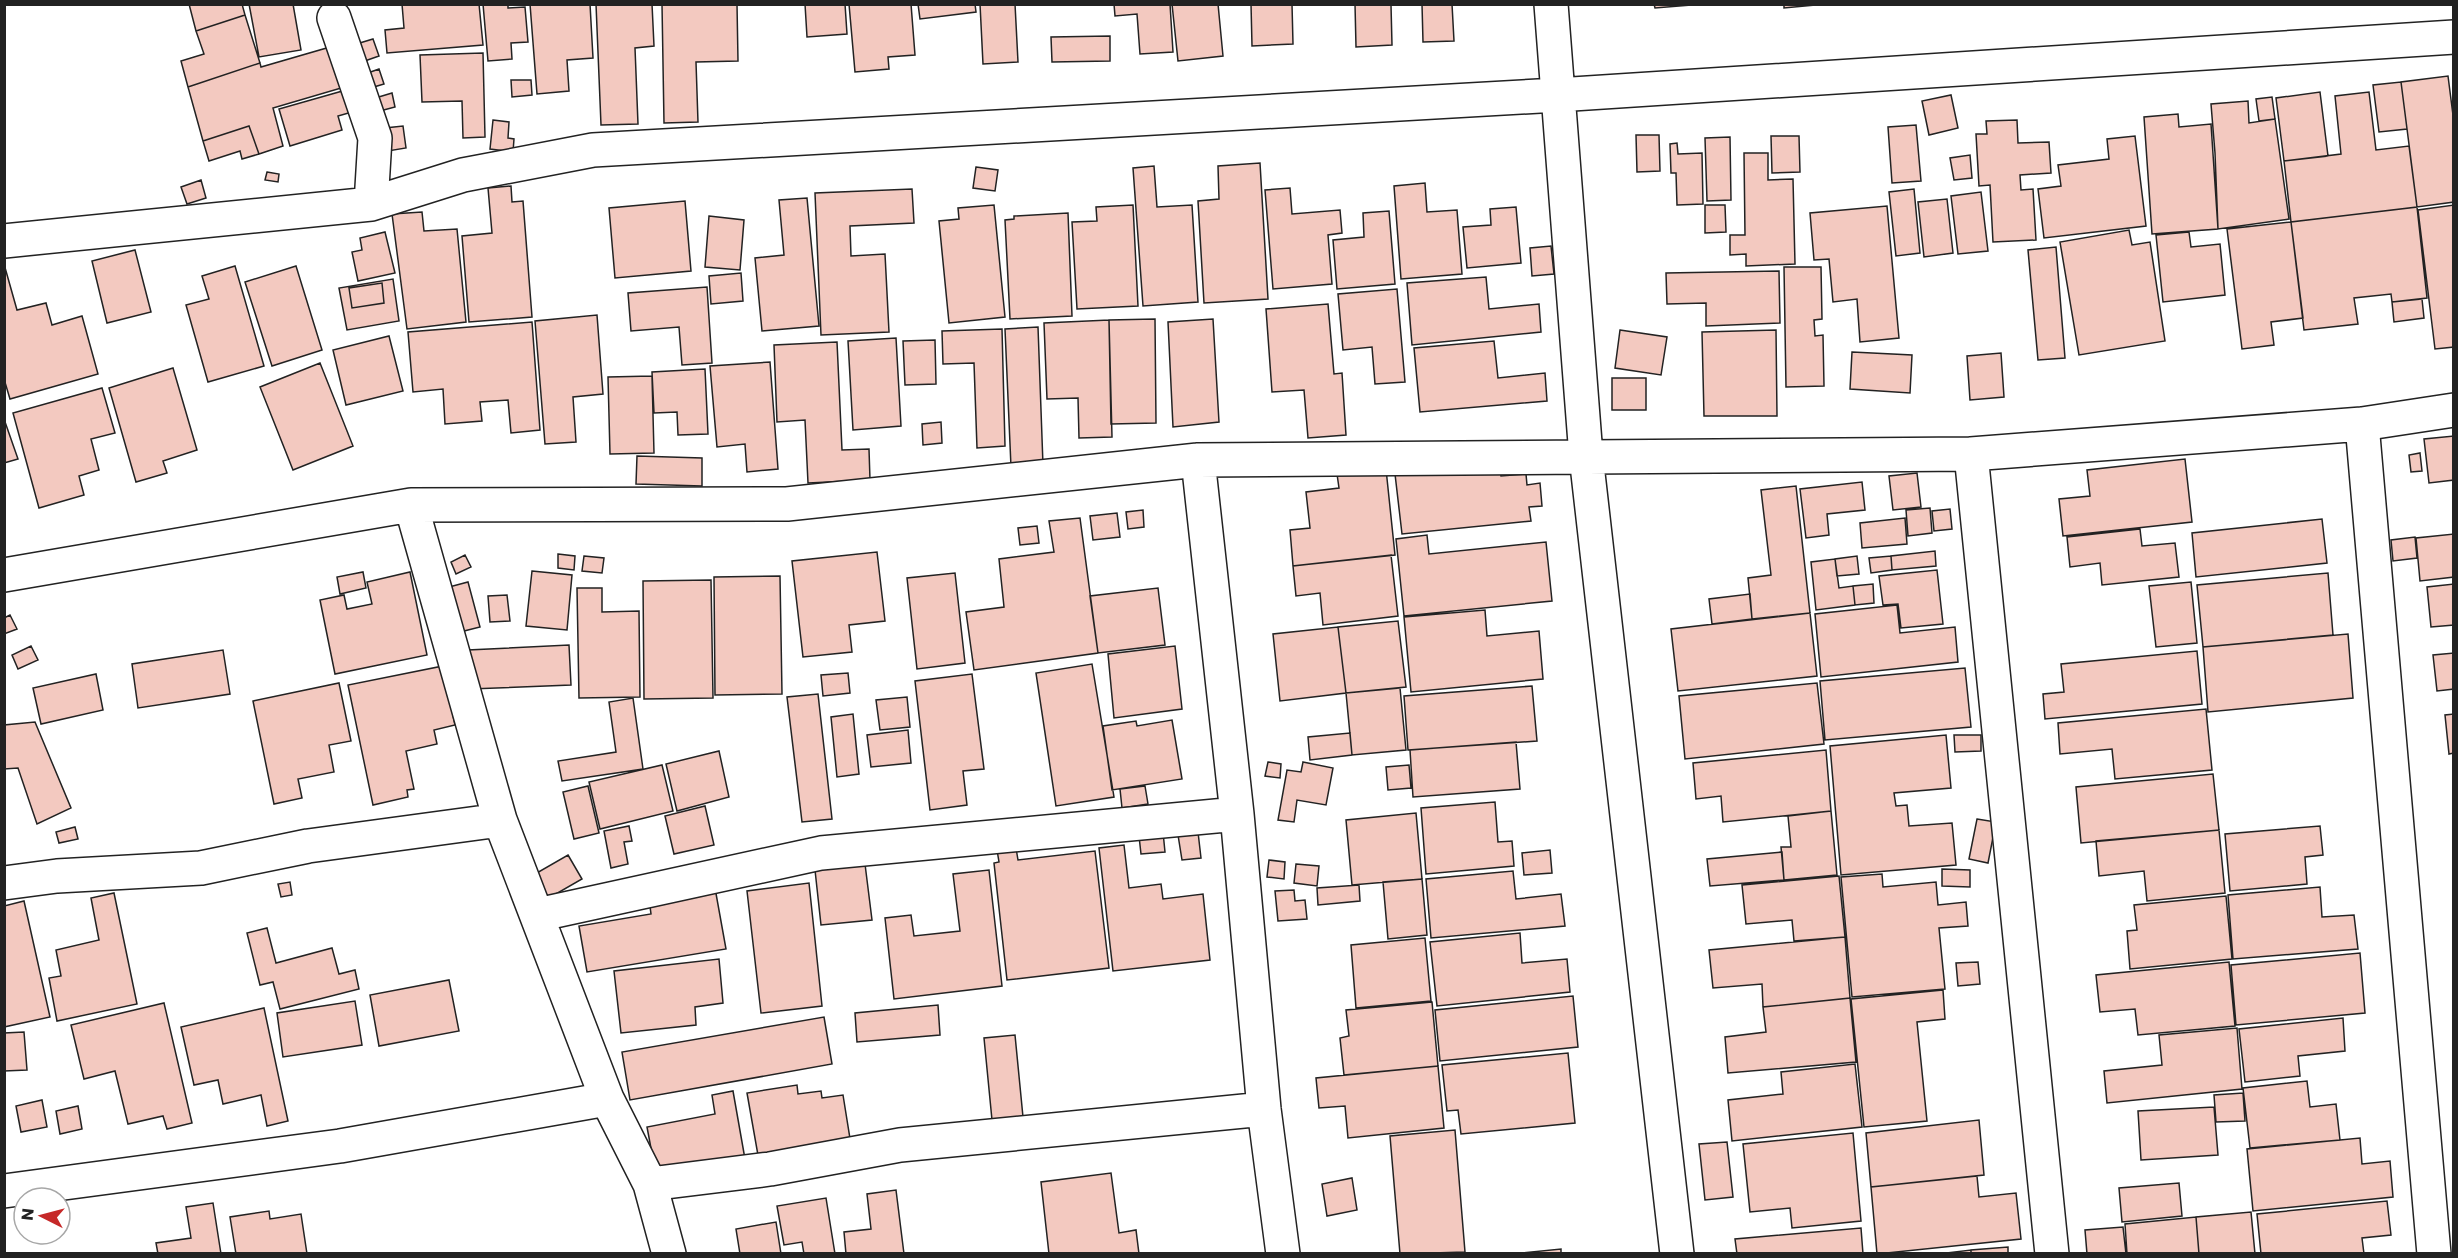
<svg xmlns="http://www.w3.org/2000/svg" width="2458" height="1258" viewBox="0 0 2458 1258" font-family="Poppins,sans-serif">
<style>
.building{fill:#f3c9c0;stroke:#222;stroke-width:1.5}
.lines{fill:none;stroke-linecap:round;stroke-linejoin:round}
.street-casing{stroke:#222;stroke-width:36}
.street{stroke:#fff;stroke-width:33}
</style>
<rect width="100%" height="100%" fill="#fff"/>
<path class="building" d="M189,4H242L245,15L196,31Z
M249,4H293L301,50L259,57Z
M402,4H479L483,45L387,53L385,30L404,28Z
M483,4H508V8L525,7L528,42L511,43L512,59L488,61Z
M530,4H590L593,58L567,60L569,91L537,94Z
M596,4H652L654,46L635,48L638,124L601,125Z
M662,4H737L738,61L696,62L698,122L664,123Z
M805,4H845L847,34L807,37Z
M849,4H911L915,55L888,57L889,69L855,72Z
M918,4H975L976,12L920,19Z
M980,4H1015L1018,62L983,64Z
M1114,4H1170L1173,52L1140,54L1137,14L1115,16Z
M1172,4H1218L1223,56L1178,61Z
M1251,4H1292L1293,44L1252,46Z
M1355,4H1398L1391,5L1392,45L1356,47Z
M1422,4H1452L1454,41L1423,42Z
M1654,4H1704L1655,8Z
M1784,4H1815V5L1784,8Z
M245,15L260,63L188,87L181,61L204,54L196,31Z
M1110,36V61L1052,62L1051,37Z
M373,39L379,56L359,63L353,45Z
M337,45L348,86L273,108L283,146L259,154L249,126L203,141L188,87L260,63L261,67Z
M483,53L485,137L463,138L462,101L422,102L420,55Z
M379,69L384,84L367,89L362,75Z
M2448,76L2454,123V202L2417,207L2401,82Z
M511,80H531L532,95L512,97Z
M2401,82L2407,129L2379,132L2373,85Z
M353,88L359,110L338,116L342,130L290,146L279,109Z
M2320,92L2328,156L2284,161L2276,98Z
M2369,92L2376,150L2409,146L2417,207L2291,222L2284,161L2341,154L2335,96Z
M392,93L395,107L376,112L372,99Z
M1951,95L1958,128L1929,135L1922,101Z
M2272,97L2275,119L2259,121L2256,99Z
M2248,101L2249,123L2275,119L2289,219L2218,229L2215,153L2211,104Z
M2178,114L2179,127L2211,124L2218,229L2152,234L2144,117Z
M493,120L509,122L508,138L514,139L513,152L490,149Z
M2017,120L2018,143L2049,142L2051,173L2020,175L2021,190L2033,189L2036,240L1993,242L1990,185L1979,186L1976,134H1987L1986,121Z
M1916,125L1921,181L1892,183L1888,127Z
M249,126L259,154L242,159L240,151L209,161L203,141Z
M403,126L406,148L388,151L385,128Z
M1636,135H1659L1660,171L1637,172Z
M1771,136H1799L1800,172L1772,173Z
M2135,136L2146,226L2044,238L2038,189L2061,186L2058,165L2109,159L2107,139Z
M1730,137L1731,200L1707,201L1705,138Z
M1677,143L1678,154L1702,153L1703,204L1677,205L1676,173H1671L1670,144Z
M1744,153H1768V180L1793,179L1795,264L1746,266V254L1730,255V235H1745Z
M1970,155L1972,178L1954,180L1950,158Z
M1260,163L1268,299L1204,303L1198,201L1219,199L1218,166Z
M1154,166L1157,207L1192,205L1198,302L1143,306L1133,168Z
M976,167L998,170L995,191L973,188Z
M267,172L279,174L278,182L265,180Z
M201,180L206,198L187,204L181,187Z
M1425,183L1427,212L1457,210L1462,274L1401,279L1394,186Z
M511,186L512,202L523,201L532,317L469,322L462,236L492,233L488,188Z
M1290,188L1292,214L1340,210L1342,233L1328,235L1332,284L1273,289L1265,190Z
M912,189L914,223L850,226L851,256L885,254L889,332L821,335L815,193Z
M1914,189L1920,253L1896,256L1889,192Z
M1981,192L1988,251L1958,254L1951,196Z
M807,198L819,326L762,331L755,258L784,255L779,200Z
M1947,199L1953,253L1924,257L1918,202Z
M685,201L691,271L615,278L609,208Z
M994,205L1005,317L949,323L939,221L959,219L958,208Z
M1133,205L1138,306L1077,309L1072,222L1097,221L1096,207Z
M1705,205H1725L1726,232L1705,233Z
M2454,205V347L2435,349L2418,210Z
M1887,206L1899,338L1860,342L1857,299L1833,302L1829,259L1814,260L1810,213Z
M1516,207L1521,263L1467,268L1463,227L1491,225L1490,209Z
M2417,207L2427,298L2392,302L2391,294L2354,298L2358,324L2304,330L2291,222Z
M1389,211L1395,284L1337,289L1333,240L1364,237L1363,213Z
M422,212L424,231L457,229L466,322L407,329L392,214Z
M1068,213L1072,316L1010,319L1005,220L1014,219V216Z
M709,216L744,220L740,270L705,267Z
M2291,222L2303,318L2271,322L2274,345L2242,349L2227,229Z
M2129,230L2132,245L2150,242L2165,341L2079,355L2060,242Z
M385,232L395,273L358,281L352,252L362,250L360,238Z
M2189,232L2191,247L2220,244L2225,295L2163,302L2156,235Z
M1551,246L1554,274L1532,276L1530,248Z
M2056,247L2065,358L2038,360L2028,250Z
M135,250L151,312L107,323L92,261Z
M4,264L17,310L46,303L52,325L82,316L98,374L10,399L4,379Z
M235,266L264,366L208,382L186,305L209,299L202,276Z
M296,266L322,350L272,366L245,282Z
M1784,267H1821L1822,319L1814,320L1815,336L1823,335L1824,386L1786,387Z
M1779,271L1780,323L1706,326V303L1667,304L1666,273Z
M741,273L743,301L711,304L709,276Z
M1486,277L1489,309L1539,304L1541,332L1412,345L1407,283Z
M393,279L399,321L347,330L339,288Z
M382,283L384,303L352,308L349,288Z
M707,287L712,363L682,365L679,327L631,331L628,293Z
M1397,289L1405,382L1375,384L1372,347L1343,350L1338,294Z
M2422,299L2424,318L2394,322L2392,302Z
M1328,304L1334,374L1342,373L1346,435L1308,438L1304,390L1272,392L1266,309Z
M597,315L603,394L573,397L576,442L545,444L535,321Z
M1155,319L1156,423L1111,424L1109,320Z
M1213,319L1219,422L1173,427L1168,322Z
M1109,320L1112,437L1079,438L1078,398L1047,399L1044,323Z
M532,322L540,430L511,433L508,400L480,402L482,421L445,424L443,389L413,392L408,332Z
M1038,327L1043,465L1011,467L1005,329Z
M1002,329L1005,446L977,448L974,363L943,364L942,331Z
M1620,330L1667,337L1661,375L1615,368Z
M1776,330L1777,416H1704L1702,332Z
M389,336L403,391L346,405L333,350Z
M896,338L901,426L853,430L848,341Z
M935,340L936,384L905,385L903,341Z
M1494,341L1498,378L1545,373L1547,401L1420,412L1414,348Z
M837,342L842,450L869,449L870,480L808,483L805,420L777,422L774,345Z
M1852,352L1912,355L1910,393L1850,389Z
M2001,353L2004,397L1970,400L1967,356Z
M770,362L778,469L747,472L745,444L717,447L710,366Z
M320,363L353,446L293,470L260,387Z
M173,368L197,450L163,461L167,473L136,482L109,388Z
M705,369L708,434L678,435L677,412L654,413L652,372Z
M652,376L654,453L610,454L608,377Z
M1612,378H1646V410H1612Z
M102,388L115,433L91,439L99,470L79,476L84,495L39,508L13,413Z
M4,419L18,459L4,463Z
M941,422L942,443L923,445L922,424Z
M2454,436V480L2429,483L2424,439Z
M2420,453L2422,471L2411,472L2409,455Z
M637,456L702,458V486L636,484Z
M2185,459L2192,522L2063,536L2059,499L2090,496L2087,470Z
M1457,467L1458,475L1500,470L1501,476L1526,474L1527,485L1540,483L1542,506L1529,507L1531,521L1402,534L1395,474Z
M1386,469L1395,555L1293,566L1290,530L1310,528L1306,492L1339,488L1337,474Z
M1917,473L1921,507L1893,510L1889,476Z
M1862,482L1865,510L1827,514L1829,535L1806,538L1800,489Z
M1796,486L1810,613L1752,619L1748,578L1771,575L1761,490Z
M1930,508L1932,533L1908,536L1906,510Z
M1950,509L1952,529L1934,531L1932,511Z
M1143,510L1144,527L1128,529L1126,512Z
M1117,513L1120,537L1093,540L1090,516Z
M1080,518L1098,653L974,670L966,612L1004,607L999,559L1054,552L1049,521Z
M1905,518L1907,544L1862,548L1860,523Z
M2322,519L2327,563L2196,577L2192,533Z
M1037,526L1039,543L1020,545L1018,528Z
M2140,529L2142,546L2175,543L2179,577L2102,585L2100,563L2070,567L2067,537Z
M2454,534V577L2420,581L2416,538Z
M1427,535L1429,554L1546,542L1552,601L1404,616L1396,539Z
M2415,537L2417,558L2393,561L2391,540Z
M1935,551L1936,566L1892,570L1891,556Z
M877,552L885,621L849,625L852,652L803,657L792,561Z
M558,554L575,556L574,570L558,568Z
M465,555L471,567L456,574L451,562Z
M1391,555L1398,616L1323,625L1320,593L1296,596L1293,566Z
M584,556L604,558L602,573L582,571Z
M1857,556L1859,574L1837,576L1835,559Z
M1891,556L1892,570L1871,573L1869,558Z
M1835,559L1839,588L1853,586L1855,605L1816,610L1811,562Z
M1937,570L1943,624L1901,628L1898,604L1883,605L1879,576Z
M532,571L572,575L567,630L526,626Z
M363,572L366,588L340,594L337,577Z
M410,572L427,655L335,674L320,600L344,595L347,609L372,604L367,582Z
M955,573L965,663L917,669L907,578Z
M2328,573L2333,635L2203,647L2197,585Z
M780,576L782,694L715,695L714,577Z
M711,580L713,698L644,699L643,581Z
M468,582L480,627L460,632L449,587Z
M2191,582L2197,643L2156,647L2149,586Z
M1873,584L1874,603L1855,605L1853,586Z
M2454,584V625L2431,627L2427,587Z
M577,588H602V612L639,611L640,697L579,698Z
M1158,588L1165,645L1098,653L1090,596Z
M1750,594L1752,619L1712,624L1709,599Z
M507,595L510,621L490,622L488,596Z
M1897,605L1900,633L1955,627L1958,662L1821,677L1815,614Z
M1485,610L1487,636L1539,631L1543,679L1411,692L1404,617Z
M1810,613L1817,676L1678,691L1671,629Z
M10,615L17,629L4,634V618Z
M1398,621L1406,687L1346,693L1338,627Z
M1338,627L1346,693L1280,701L1273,634Z
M2348,634L2353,698L2208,712L2203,647Z
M569,645L571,685L470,689L468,650Z
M31,646L38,660L18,669L12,655Z
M1175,646L1182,709L1114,718L1108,654Z
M223,650L230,694L138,708L132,664Z
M2197,651L2202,704L2045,719L2043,694L2064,692L2061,664Z
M2454,653V689L2437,691L2433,655Z
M1092,664L1114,797L1056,806L1036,673Z
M443,666L455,725L434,730L437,744L406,751L414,789L407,790L408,797L373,805L348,685Z
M1965,668L1971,727L1825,740L1820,681Z
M848,673L850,693L823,696L821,675Z
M96,674L103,710L41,724L33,688Z
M972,674L984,769L963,771L967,805L930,810L915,681Z
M339,683L351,741L329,745L334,772L298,779L302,798L274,804L253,701Z
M1817,683L1824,744L1685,759L1679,696Z
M1532,686L1537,741L1408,750L1404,696Z
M1400,688L1406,750L1352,755L1346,693Z
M818,694L832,819L802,822L787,697Z
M907,697L910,727L880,730L876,700Z
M633,698L643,769L562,781L558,761L616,752L609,702Z
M2206,709L2212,770L2115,779L2112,749L2060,754L2058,723Z
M853,714L859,774L837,777L831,717Z
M2454,714V753L2449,754L2445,715Z
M1172,720L1182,779L1112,790L1103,726L1136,721L1137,726Z
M35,722L71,808L37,824L18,768L4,769V725Z
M908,730L911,763L871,767L867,735Z
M1350,733L1352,755L1310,760L1308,737Z
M1946,735L1951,788L1894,793L1896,806L1907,805L1909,826L1952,823L1956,865L1841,875L1830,746Z
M1954,735H1981V751L1955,752Z
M1516,742L1520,789L1413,797L1410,750Z
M1826,750L1831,811L1723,822L1721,796L1696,799L1693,763Z
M719,751L729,797L677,811L666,764Z
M1268,762L1281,764L1280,778L1265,776Z
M1303,762L1333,768L1326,805L1297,800L1294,822L1278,820L1287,770L1301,772Z
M662,765L673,811L600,829L589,782Z
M1409,765L1411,788L1388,790L1386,767Z
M2213,774L2219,830L2081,843L2076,787Z
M588,786L599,833L574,839L563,792Z
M1145,786L1148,804L1122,808L1120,789Z
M1495,802L1498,842L1512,841L1514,866L1426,874L1421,808Z
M705,806L714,845L674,854L665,816Z
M1831,811L1837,875L1784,880L1781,847H1791L1788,816Z
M1416,813L1422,879L1352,885L1346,820Z
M1977,819L1996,822L1988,863L1969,859Z
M629,826L632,841L624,842L628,864L611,868L604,831Z
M2320,826L2323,855L2305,857L2307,884L2230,891L2225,834Z
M75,827L78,839L59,843L56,832Z
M2219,830L2225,893L2147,901L2144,871L2099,876L2096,841Z
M1163,832L1165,852L1141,854L1139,836Z
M1198,832L1201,858L1182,860L1178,835Z
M1124,845L1129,888L1161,884L1163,899L1203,894L1210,960L1113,971L1099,848Z
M1016,848L1018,860L1095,851L1109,968L1007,980L994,863L999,862L997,850Z
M1550,850L1552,873L1524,875L1522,853Z
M1782,852L1784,880L1710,886L1707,859Z
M568,855L582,879L542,902L528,878Z
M1269,860L1285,862L1284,879L1267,877Z
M865,864L872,920L821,925L815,870Z
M1296,864L1319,866L1317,886L1294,883Z
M1942,869L1970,870V887L1942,886Z
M989,870L1002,986L894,999L885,918L911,915L914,936L960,931L953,874Z
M1513,871L1516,899L1561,894L1565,926L1431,938L1426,879Z
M1882,874L1883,887L1936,882L1938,905L1966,902L1968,926L1939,928L1945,989L1852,997L1841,877Z
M1839,876L1845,937L1794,941L1792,920L1746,924L1742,885Z
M1422,879L1427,935L1388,939L1383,882Z
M290,882L292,895L281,897L278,884Z
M809,883L822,1006L761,1013L747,891Z
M1359,885L1360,901L1318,905L1317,888Z
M2320,887L2322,917L2354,915L2358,949L2233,959L2228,895Z
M715,888L726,949L587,972L579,926L651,914L649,899Z
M1294,890L1295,901L1305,900L1307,919L1278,921L1275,891Z
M114,893L137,1004L57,1021L49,978L61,976L56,950L99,940L91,898Z
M2226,896L2232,959L2130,969L2127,931L2137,930L2134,905Z
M24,901L50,1017L4,1027V906Z
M267,928L276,963L332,948L339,974L355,970L359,989L280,1009L273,982L260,985L247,933Z
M1520,933L1522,963L1567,959L1570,992L1437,1006L1430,942Z
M1845,937L1850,998L1763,1007L1762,984L1713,988L1709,950Z
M1425,938L1431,1001L1356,1008L1351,945Z
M2360,953L2365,1013L2236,1025L2231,965Z
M719,959L723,1003L695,1007L696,1025L621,1033L614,971Z
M1978,962L1980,984L1958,986L1956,963Z
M2229,962L2235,1026L2138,1035L2135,1009L2100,1012L2096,975Z
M449,980L459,1031L379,1046L370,995Z
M1943,990L1945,1019L1917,1022L1927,1121L1864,1127L1851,999Z
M1573,996L1578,1047L1440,1061L1435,1010Z
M1850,998L1856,1062L1728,1073L1725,1037L1766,1032L1763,1007Z
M355,1001L362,1045L283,1057L277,1013Z
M1432,1002L1438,1066L1344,1075L1340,1038L1349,1036L1346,1010Z
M164,1003L192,1123L167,1129L163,1116L128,1124L115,1071L84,1079L71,1025Z
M938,1005L940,1035L857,1042L855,1013Z
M264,1008L288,1121L267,1126L261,1095L223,1104L218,1080L194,1085L181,1027Z
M824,1017L832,1064L630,1100L622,1052Z
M2343,1018L2345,1051L2298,1056L2300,1076L2245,1082L2239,1029Z
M2237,1028L2242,1089L2107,1103L2104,1071L2162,1065L2159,1035Z
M24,1032L27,1070L4,1071V1033Z
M1015,1035L1023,1117L992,1120L984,1038Z
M1568,1053L1575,1123L1461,1134L1458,1110L1447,1111L1442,1065Z
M1855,1064L1862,1127L1732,1141L1728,1100L1783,1094L1781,1072Z
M1438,1066L1444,1128L1348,1138L1345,1106L1319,1108L1316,1078Z
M2307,1081L2310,1107L2336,1104L2340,1140L2250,1148L2243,1088Z
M797,1085L798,1094L821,1091L822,1098L843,1095L851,1145L759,1161L747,1093Z
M733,1091L745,1159L656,1175L647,1127L715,1114L712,1095Z
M2243,1093L2245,1121L2216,1122L2214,1095Z
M42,1100L47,1127L21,1132L16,1106Z
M78,1106L82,1129L60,1134L56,1111Z
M2214,1107L2218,1155L2141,1160L2138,1111Z
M1979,1120L1984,1175L1871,1187L1866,1133Z
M1455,1130L1465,1252L1400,1254L1390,1136Z
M1853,1133L1861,1221L1792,1228L1790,1208L1750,1212L1743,1144Z
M2360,1138L2362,1164L2390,1161L2393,1197L2253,1211L2247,1149Z
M1727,1142L1733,1197L1705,1200L1699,1144Z
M1111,1173L1119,1233L1136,1230L1139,1254H1049L1041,1182Z
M1977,1176L1979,1197L2016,1193L2021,1239L1877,1254L1871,1187Z
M1352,1178L1357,1210L1327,1216L1322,1184Z
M2179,1183L2182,1216L2122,1222L2119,1188Z
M896,1190L904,1254H846L844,1232L871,1229L867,1194Z
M826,1198L835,1254H804L802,1242L784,1245L777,1206Z
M2387,1201L2391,1235L2362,1238L2364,1254H2261L2257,1214Z
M213,1203L221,1254H158L156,1243L191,1238L186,1207Z
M269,1211L270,1219L301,1214L307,1254H236L230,1217Z
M2251,1212L2255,1254H2199L2196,1217Z
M2196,1217L2199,1254H2127L2125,1224Z
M776,1222L781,1254H740L736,1229Z
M2123,1227L2126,1254H2087L2085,1230Z
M1861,1228L1863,1254H1737L1735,1239Z
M2008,1247V1254H1971V1250Z
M1561,1249V1254H1512Z
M1971,1250V1254H1938Z"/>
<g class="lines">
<g class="street-casing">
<path id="street" d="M1551,4L1586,456L1677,1254
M334,18L375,138L371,204
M4,241L371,204L463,175L593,150L1557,95L2454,37
M2362,424L2434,1254
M1971,454L2052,1254
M1198,460L1237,814L1264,1109L1283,1254
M411,505L500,820L607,1099L650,1184L669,1254
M4,575L411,505L787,504L1198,460L1971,454L2362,424L2454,410
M4,883L57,876L201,868L308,846L500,820
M537,915L821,853L1237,814
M650,1184L770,1169L900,1145L1264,1109
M4,1191L340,1146L607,1099"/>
</g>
<use href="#street" class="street"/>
</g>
<rect width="2458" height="1258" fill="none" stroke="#222222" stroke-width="12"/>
<g transform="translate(42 1216) rotate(276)"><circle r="28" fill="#ffffff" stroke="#a7a7a7" stroke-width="1.5"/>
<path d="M0-4.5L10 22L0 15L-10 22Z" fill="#c62828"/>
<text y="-9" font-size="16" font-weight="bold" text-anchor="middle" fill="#222222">N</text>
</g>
</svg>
